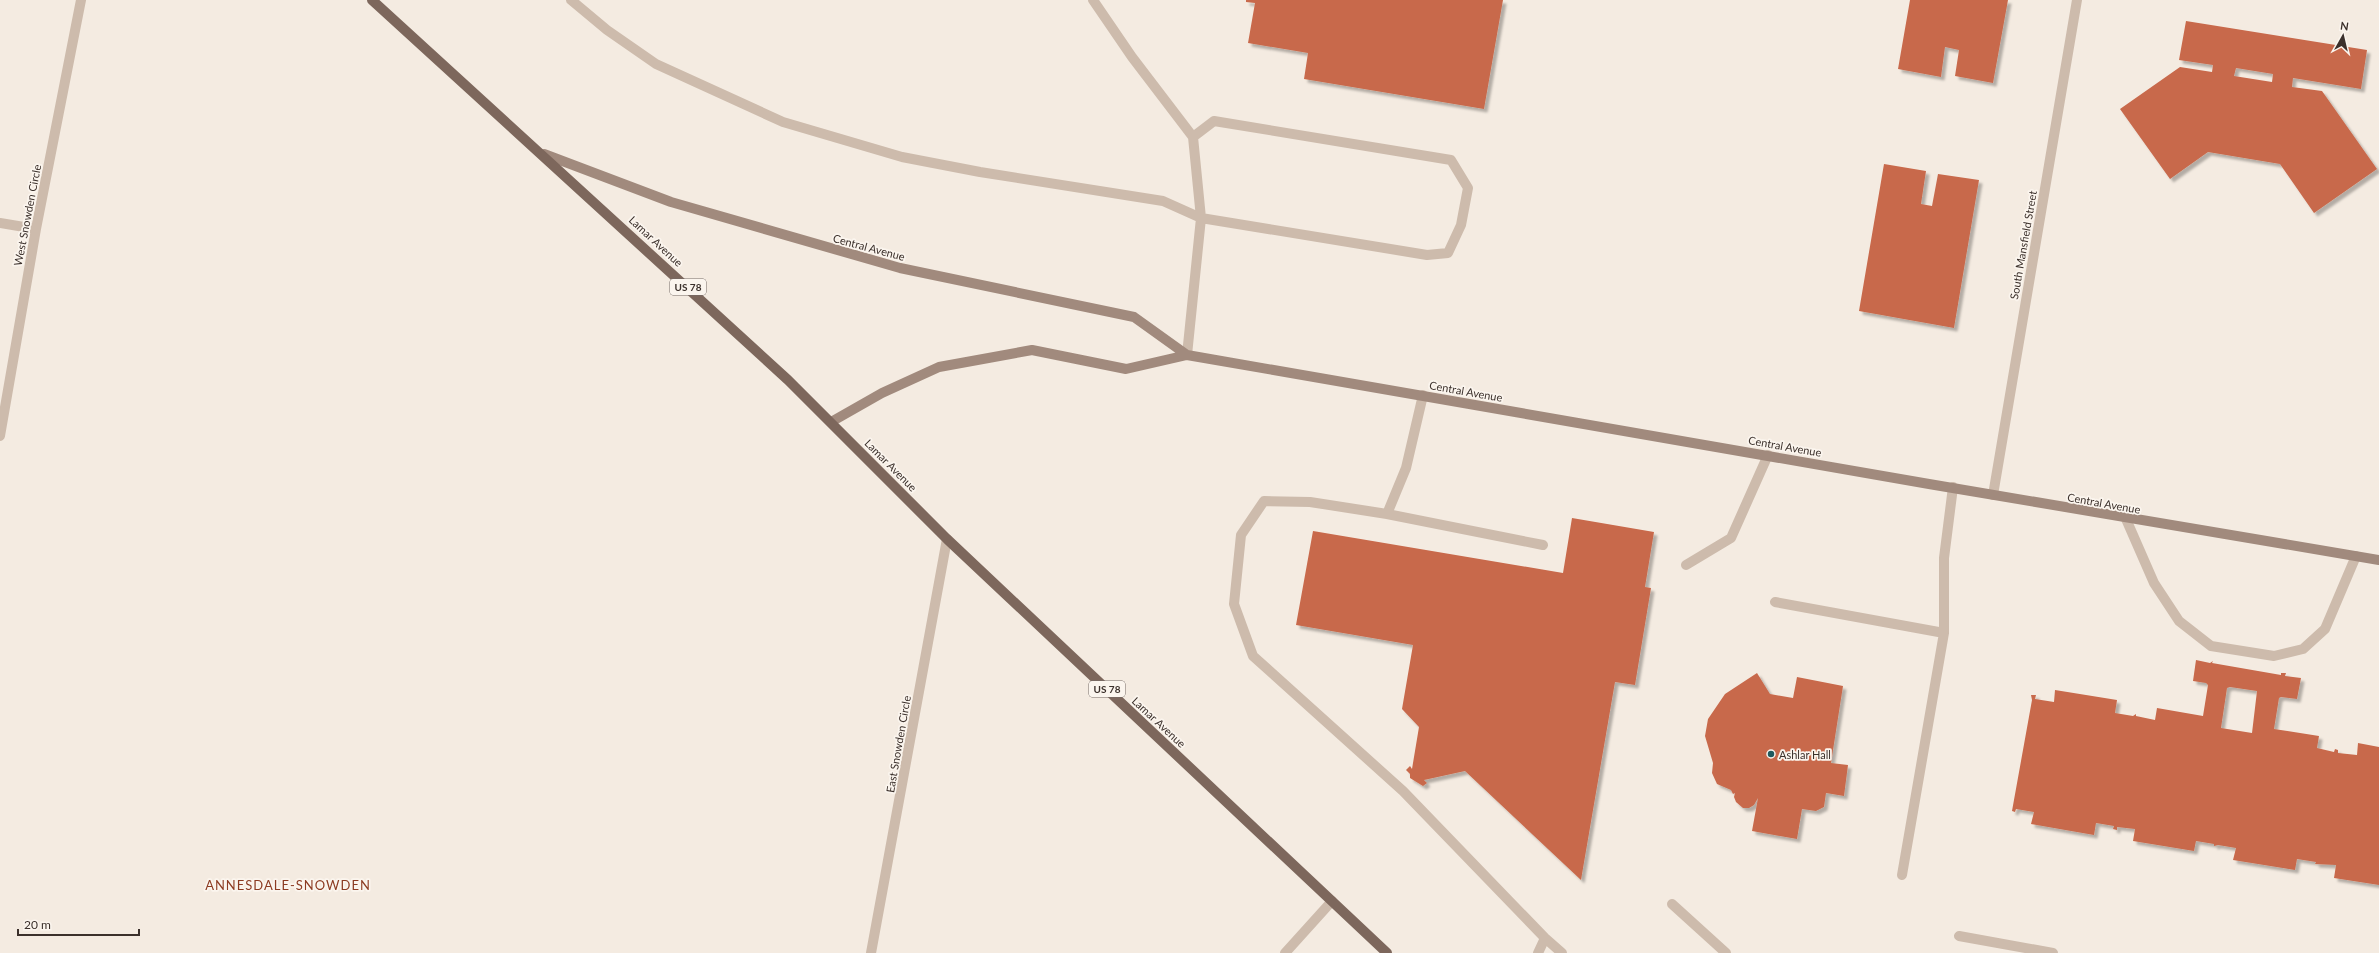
<svg xmlns="http://www.w3.org/2000/svg" width="2379" height="953" viewBox="0 0 2379 953" font-family="Lato,sans-serif">
<style>
.building{fill:#c8694b;fill-rule:evenodd;filter:url(#shadow)}
.lines{fill:none;stroke-linecap:round;stroke-linejoin:round}
.service{stroke:#cdbbac;stroke-width:10}
.minor{stroke:#cdbbac;stroke-width:10}
.secondary{stroke:#a18a7d;stroke-width:10}
.primary{stroke:#7d675c;stroke-width:10}
.poi-dot{fill:#1f5a5e;stroke:#fbf5ee;stroke-width:1.5}
.labels{text-anchor:middle;dominant-baseline:central;stroke-width:3.5;stroke-linejoin:round;paint-order:stroke}
.shield{fill:#fbf5ee;stroke:#756b66;stroke-width:1}
.shield-label{font-size:10px;font-weight:bold;fill:#3b302b}
.street-label{font-size:11px;fill:#3b302b;stroke:#fbf5ee}
.poi-label{font-size:11px;fill:#3b302b;stroke:#fbf5ee;text-anchor:start}
.quarter-label{font-size:13px;letter-spacing:1px;fill:#8c3b22;stroke:#fbf5ee}
</style>
<defs>
<filter id="shadow"><feDropShadow dx="3.5" dy="3.5" stdDeviation="1" flood-color="#0004"/></filter>
</defs>
<rect width="100%" height="100%" fill="#f4ebe1"/>
<path class="building" d="M1246,0H1503L1484,109L1304,79L1308,53L1248,43L1255,3L1246,2Z
M1910,0H2008L1993,83L1955,76L1959,50L1945,47L1941,77L1898,69Z
M2186,21L2367,50L2361,89L2293,78L2292,87L2322,91L2377,169L2314,213L2280,164L2208,152L2170,179L2120,109L2180,67L2212,72L2213,65L2179,60ZM2236,68L2273,74L2272,82L2234,76Z
M1884,164L1926,171L1921,204L1932,206L1938,174L1979,180L1954,328L1859,311Z
M1572,518L1654,532L1645,587L1651,588L1635,685L1615,682L1581,880L1465,771L1424,780L1427,783L1423,786L1410,778V774L1406,770L1410,766L1412,769L1419,727L1402,709L1413,645L1296,625L1313,531L1563,573Z
M2196,660L2210,663L2213,661L2212,663L2281,675V673H2286L2285,676L2301,678L2297,699L2281,697L2279,698L2274,729L2319,736L2317,748L2334,752L2335,749L2338,750V753L2357,755L2358,743L2379,747V885L2334,878L2336,865L2315,864L2316,862L2297,859L2295,870L2233,860L2236,848L2218,845L2214,846V844L2196,841L2194,851L2133,841L2135,829L2117,827V830L2113,829L2114,826L2096,823L2094,835L2031,824L2034,812L2016,809L2015,812L2012,811L2032,700L2031,695H2036L2035,699L2054,702L2055,690L2117,700L2115,713L2133,716L2136,714V716L2155,720L2157,708L2203,716L2208,685L2206,683L2193,681ZM2230,687L2257,691L2252,733L2221,728L2227,688Z
M1757,673L1770,694L1793,698L1797,677L1843,686L1831,763L1848,765L1844,796L1826,793L1824,807L1816,811L1802,809L1797,839L1752,831L1758,798L1754,805L1749,808H1743L1736,802L1734,797L1735,793L1733,794L1731,790L1717,784L1712,773L1713,763L1705,736L1708,719L1725,694Z"/>
<g class="lines">
<path class="service" d="M571,0L607,30L656,64L783,122L902,157L980,172L1163,201L1201,218L1427,255L1448,253L1461,225L1468,188L1451,160L1214,121L1193,137L1201,218L1187,355
M1093,0L1132,57L1193,137
M1423,395L1406,468L1387,514L1310,502L1264,501L1241,535L1234,604L1253,656L1403,791L1545,938L1562,953
M1387,514L1543,545
M2126,519L2154,583L2179,621L2211,646L2274,656L2303,649L2325,629L2356,556
M1686,565L1731,538L1768,455
M1775,602L1944,633
M1902,875L1944,633V558L1953,487
M1672,904L1726,953
M1959,936L2053,953
M1285,953L1332,901
M1538,953L1545,938"/>
<path class="minor" d="M0,223L36,229
M0,436L36,229L81,0
M1993,495L2077,0
M871,953L947,539"/>
<path class="secondary" d="M544,154L671,202L900,268L1134,317L1187,355
M831,422L882,393L939,367L1032,350L1126,369L1187,355C1585,423 1981,495 2379,560"/>
<path class="primary" d="M372,0L788,380L947,539L1387,953"/>
</g>
<circle class="poi-dot" cx="1771" cy="754" r="4"/>
<g class="labels">
<g class="shield">
<rect x="670" y="279" width="36" height="16" rx="3"/>
<rect x="1089" y="681" width="36" height="16" rx="3"/>
</g>
<g class="shield-label">
<text x="688" y="287">US 78</text>
<text x="1107" y="689">US 78</text>
</g>
<g class="street-label">
<text transform="translate(27 215) rotate(-79)">West Snowden Circle</text>
<text transform="translate(656 241) rotate(43)">Lamar Avenue</text>
<text transform="translate(2023 245) rotate(-80)">South Mansfield Street</text>
<text transform="translate(869 247) rotate(15)">Central Avenue</text>
<text transform="translate(1466 391) rotate(10)">Central Avenue</text>
<text transform="translate(1785 446) rotate(10)">Central Avenue</text>
<text transform="translate(891 465) rotate(45)">Lamar Avenue</text>
<text transform="translate(2104 503) rotate(10)">Central Avenue</text>
<text transform="translate(1159 722) rotate(43)">Lamar Avenue</text>
<text transform="translate(898 744) rotate(-80)">East Snowden Circle</text>
</g>
<g class="poi-label">
<text x="1779" y="754">Ashlar Hall</text>
</g>
<g class="quarter-label">
<text x="288" y="885">ANNESDALE-SNOWDEN</text>
</g>
</g>
<g transform="translate(2343 36) rotate(8)" stroke="#fbf5ee" stroke-width="3" paint-order="stroke">
<path d="M0-3L7 15L0 10L-7 15Z" fill="#3b302b"/>
<text y="-6" font-size="11" font-weight="bold" text-anchor="middle" fill="#3b302b">N</text>
</g>
<path d="M18 929v6h121v-6" fill="none" stroke="#3b302b" stroke-width="2"/>
<text x="24" y="929" font-size="12" fill="#3b302b" stroke="#fbf5ee" stroke-width="3" paint-order="stroke">20 m</text>
</svg>
